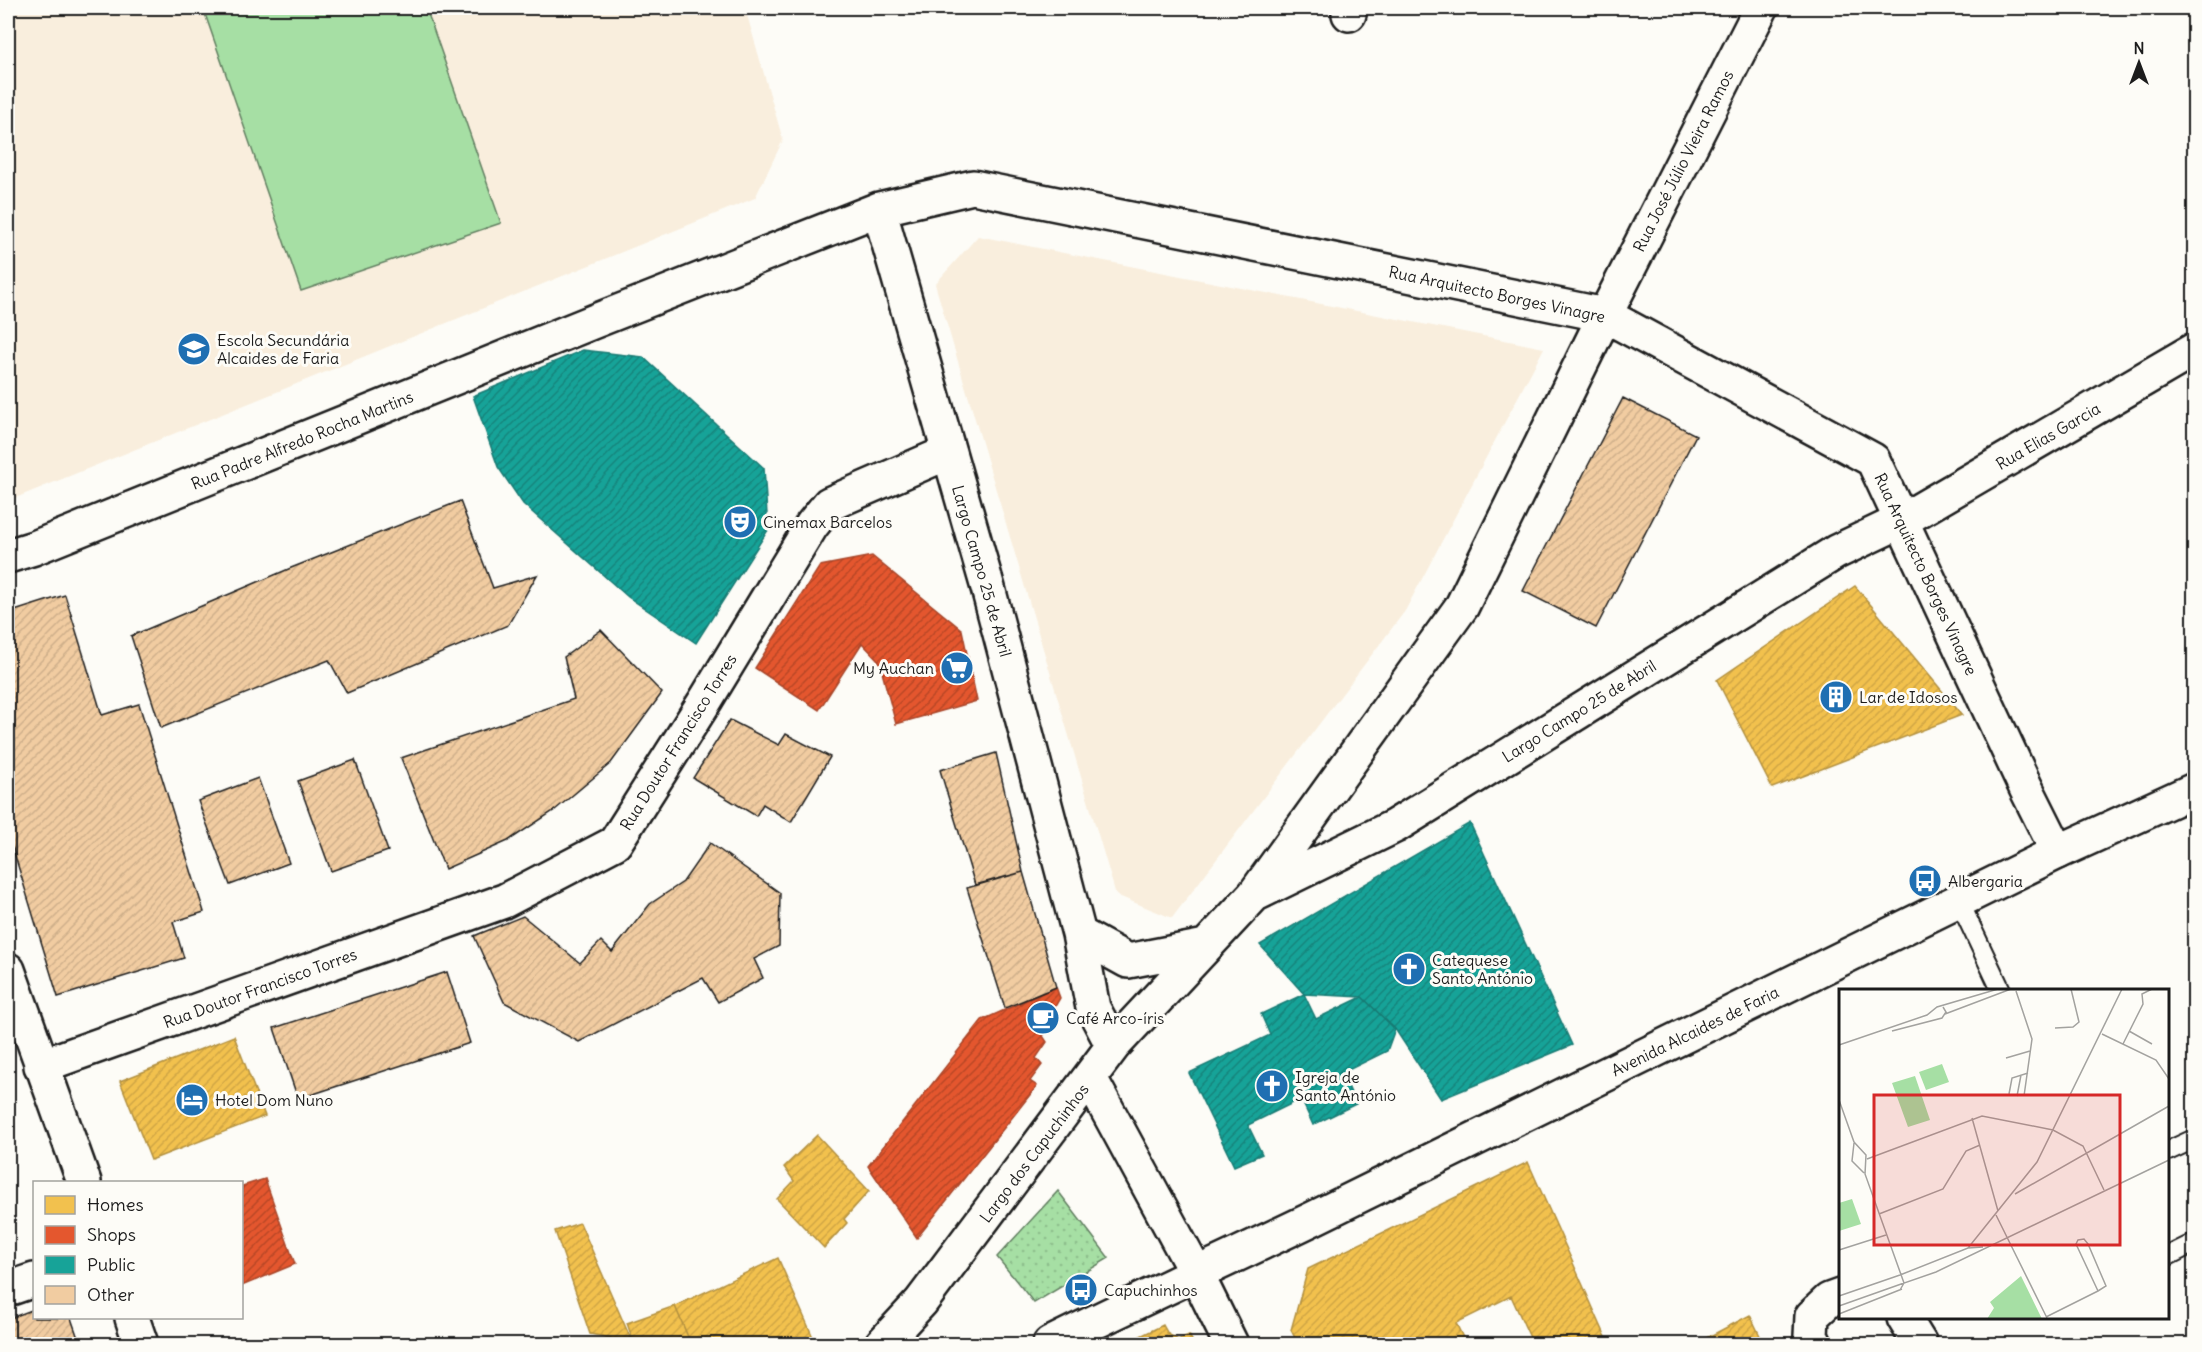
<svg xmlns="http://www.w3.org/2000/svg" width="2202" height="1352" viewBox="0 0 2202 1352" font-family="Delius,sans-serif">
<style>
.built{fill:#f9eedd}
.grass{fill:url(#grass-dots);stroke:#617e60;stroke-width:1.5}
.pitch{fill:#a6dfa4;stroke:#617e60;stroke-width:1.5}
.homes{fill:url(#homes-hatch);stroke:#b2903f;stroke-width:1.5}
.shops{fill:url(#shops-hatch);stroke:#a84529;stroke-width:1.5}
.public{fill:url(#public-hatch);stroke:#187a73;stroke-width:1.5}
.building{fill:url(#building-hatch);stroke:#1c1c1c;stroke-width:1.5}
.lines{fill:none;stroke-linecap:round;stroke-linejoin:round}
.service-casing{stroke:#1c1c1c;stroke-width:22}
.minor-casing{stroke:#1c1c1c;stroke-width:38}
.tertiary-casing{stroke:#1c1c1c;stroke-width:38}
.secondary-casing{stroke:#1c1c1c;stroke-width:38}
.service{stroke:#fdfcf7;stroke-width:18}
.minor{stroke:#fdfcf7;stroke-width:33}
.tertiary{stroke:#fdfcf7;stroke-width:33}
.secondary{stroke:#fdfcf7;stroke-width:33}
.labels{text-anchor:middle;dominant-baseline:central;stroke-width:6;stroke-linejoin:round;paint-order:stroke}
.street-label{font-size:16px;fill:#1c1c1c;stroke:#fdfcf7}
.poi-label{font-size:16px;fill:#1c1c1c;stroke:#fdfcf7;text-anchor:start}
.inset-road{fill:none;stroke:#a3a29f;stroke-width:1.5}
.view{fill:#d62828;fill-opacity:0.15;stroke:#d62828;stroke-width:3}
.inset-edge{fill:none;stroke:#1c1c1c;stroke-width:3}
</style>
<defs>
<pattern id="grass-dots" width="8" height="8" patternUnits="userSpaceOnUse" patternTransform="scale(1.5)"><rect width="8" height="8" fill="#a6dfa4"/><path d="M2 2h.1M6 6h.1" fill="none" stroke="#8ebf8d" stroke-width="1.8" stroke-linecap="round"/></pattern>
<pattern id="homes-hatch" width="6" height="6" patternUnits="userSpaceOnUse" patternTransform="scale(1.5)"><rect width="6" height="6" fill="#f2c14e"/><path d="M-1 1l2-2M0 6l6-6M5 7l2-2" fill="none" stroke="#cfa544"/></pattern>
<pattern id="shops-hatch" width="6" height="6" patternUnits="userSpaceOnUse" patternTransform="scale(1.5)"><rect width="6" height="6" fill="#e4572e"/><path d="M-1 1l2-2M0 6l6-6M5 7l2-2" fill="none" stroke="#b84726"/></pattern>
<pattern id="public-hatch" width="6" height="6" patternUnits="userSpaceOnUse" patternTransform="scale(1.5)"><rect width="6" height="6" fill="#17a398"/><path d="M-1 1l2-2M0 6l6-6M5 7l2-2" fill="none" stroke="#14847b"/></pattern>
<pattern id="building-hatch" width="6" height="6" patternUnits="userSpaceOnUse" patternTransform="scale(1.5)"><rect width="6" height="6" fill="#f1cca1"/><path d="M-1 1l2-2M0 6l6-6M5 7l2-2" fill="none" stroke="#ceaf8a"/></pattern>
</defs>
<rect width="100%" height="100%" fill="#fdfcf7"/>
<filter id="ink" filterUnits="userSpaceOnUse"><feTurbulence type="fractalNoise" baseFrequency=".0167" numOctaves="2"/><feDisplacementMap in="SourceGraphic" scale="12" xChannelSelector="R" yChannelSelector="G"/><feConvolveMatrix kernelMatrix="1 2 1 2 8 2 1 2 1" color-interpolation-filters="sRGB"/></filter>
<g filter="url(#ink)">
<path class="built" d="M8,8H745L783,140L755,198L8,501Z
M978,236L1544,348L1405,611L1172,918L1116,895L935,284Z"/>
<path class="grass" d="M1058,1191L1109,1258L1034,1303L997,1257Z"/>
<path class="pitch" d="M203,8H426L501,223L301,291Z"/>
<path class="homes" d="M1855,586L1962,715L1772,788L1717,680Z
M234,1036L265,1116L151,1160L120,1081Z
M817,1135L869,1191L844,1219L847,1223L824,1248L777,1199L794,1181L784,1167Z
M1528,1162L1609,1344H1533L1511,1296L1456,1323L1466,1344H1298L1291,1330L1308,1269Z
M580,1223L633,1344H613L611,1338L590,1334L555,1231Z
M778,1258L816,1344H691L675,1306Z
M675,1306L691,1344H634L627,1323Z
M1750,1315L1764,1344H1695Z
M1163,1325L1168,1334L1178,1340L1189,1335L1194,1344H1124Z"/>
<path class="shops" d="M872,556L962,630L977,701L896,724L879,661L862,643L819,710L755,668L820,566Z
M1056,987L1060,998L1050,1015L1054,1020L1043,1036L1047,1042L1036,1058L1042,1065L1030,1081L1037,1086L917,1238L868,1166L982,1020Z
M265,1179L295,1264L242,1286V1186Z"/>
<path class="public" d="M583,350L643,357L764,468L768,530L696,643L628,597L523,504L498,467L473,396Z
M1470,823L1572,1045L1441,1099L1395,1029L1362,997L1304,994L1260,945Z
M1304,994L1316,1019L1362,997L1395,1029L1387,1051L1342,1073L1356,1104L1313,1125L1301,1099L1248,1125L1262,1154L1234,1166L1189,1073L1270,1035L1261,1014Z"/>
<path class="building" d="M1623,398L1696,435L1596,628L1523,591Z
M460,501L493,588L537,575L508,625L347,693L329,660L161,728L131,636L291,568Z
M65,595L102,715L139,704L204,912L173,922L184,958L58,997L8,833V613Z
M601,630L662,693L611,763L555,810L508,841L445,869L401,758L574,699L564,657Z
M730,720L779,745L786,734L830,757L791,822L763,804L756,816L693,778Z
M996,753L1023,872L975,885L940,770Z
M355,760L388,851L331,871L298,781Z
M258,778L289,863L230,885L198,801Z
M710,843L780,893L779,946L754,959L763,978L718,1002L703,978L579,1042L504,1002L474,936L523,916L580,963L601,941L612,952L650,904L683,882Z
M1023,872L1056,987L1005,1008L967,888Z
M447,972L470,1043L298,1099L274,1028Z
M34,1309V1318H71L80,1344H8V1319Z"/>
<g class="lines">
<g class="service-casing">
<path id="service" d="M1959,901L2001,990
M2168,1151L2194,1139
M2168,1256L2194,1243"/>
</g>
<g class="minor-casing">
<path id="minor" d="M1349,14L1350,8
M879,209L988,588L1079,934L1093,1008L1113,1046
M8,556L34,548L595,321L879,209L973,187L1605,315L1873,460L2026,788L2058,852
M1258,893L1395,826L1836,552L1901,521L2194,350
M1079,934L1128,961L1206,946
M41,1066L504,901L615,843L705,701L812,525L829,504L949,452
M1090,1078L1197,1275L1231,1344
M8,1289L34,1280
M1904,1318L1920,1344
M882,1344L921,1302L1113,1046L1254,895L1462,606L1605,315L1761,8
M1815,1344L1811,1336L1812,1316L1829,1300L1840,1296"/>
</g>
<g class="tertiary-casing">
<path id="tertiary" d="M1050,1344C1136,1301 1225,1261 1312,1219L2058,852L2194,790"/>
</g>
<g class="secondary-casing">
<path id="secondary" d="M8,970L84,1182
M132,1318L141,1344"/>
</g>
<use href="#service" class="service"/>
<use href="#minor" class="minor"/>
<use href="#tertiary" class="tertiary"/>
<use href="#secondary" class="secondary"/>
</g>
</g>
<defs>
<g id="school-disc" transform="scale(1.725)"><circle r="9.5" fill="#1f6fb2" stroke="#fdfcf7"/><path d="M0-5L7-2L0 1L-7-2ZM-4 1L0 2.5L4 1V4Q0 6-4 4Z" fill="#fff"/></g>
<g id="theatre-disc" transform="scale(1.725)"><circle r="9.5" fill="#1f6fb2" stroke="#fdfcf7"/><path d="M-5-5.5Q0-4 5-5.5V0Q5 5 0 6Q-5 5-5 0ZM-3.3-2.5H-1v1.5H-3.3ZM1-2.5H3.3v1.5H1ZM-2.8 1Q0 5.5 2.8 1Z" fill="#fff"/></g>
<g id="supermarket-disc" transform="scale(1.725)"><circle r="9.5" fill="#1f6fb2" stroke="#fdfcf7"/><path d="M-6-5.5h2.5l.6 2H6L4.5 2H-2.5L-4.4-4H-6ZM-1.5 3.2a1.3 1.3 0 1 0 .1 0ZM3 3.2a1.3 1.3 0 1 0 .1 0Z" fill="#fff"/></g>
<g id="building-disc" transform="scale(1.725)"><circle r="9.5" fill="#1f6fb2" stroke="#fdfcf7"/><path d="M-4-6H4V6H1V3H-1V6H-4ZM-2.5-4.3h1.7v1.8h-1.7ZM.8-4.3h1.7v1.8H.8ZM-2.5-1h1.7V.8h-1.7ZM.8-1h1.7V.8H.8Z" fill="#fff"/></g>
<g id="bus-disc" transform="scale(1.725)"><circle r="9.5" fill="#1f6fb2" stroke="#fdfcf7"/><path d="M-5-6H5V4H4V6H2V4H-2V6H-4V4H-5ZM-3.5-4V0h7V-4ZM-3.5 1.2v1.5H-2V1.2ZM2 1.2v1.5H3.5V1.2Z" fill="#fff"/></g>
<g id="church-disc" transform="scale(1.725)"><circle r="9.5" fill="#1f6fb2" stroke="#fdfcf7"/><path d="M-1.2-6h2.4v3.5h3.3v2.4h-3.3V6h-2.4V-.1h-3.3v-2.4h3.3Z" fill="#fff"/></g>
<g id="cafe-disc" transform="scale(1.725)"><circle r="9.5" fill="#1f6fb2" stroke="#fdfcf7"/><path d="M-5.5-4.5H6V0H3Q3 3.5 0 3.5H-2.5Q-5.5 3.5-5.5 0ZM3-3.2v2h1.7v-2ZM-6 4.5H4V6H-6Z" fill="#fff"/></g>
<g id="hotel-disc" transform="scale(1.725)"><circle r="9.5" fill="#1f6fb2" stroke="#fdfcf7"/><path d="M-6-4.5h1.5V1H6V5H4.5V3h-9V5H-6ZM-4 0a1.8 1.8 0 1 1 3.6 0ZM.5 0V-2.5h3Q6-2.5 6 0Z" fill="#fff"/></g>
</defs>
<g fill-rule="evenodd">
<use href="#school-disc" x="194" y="349"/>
<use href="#theatre-disc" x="740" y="522"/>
<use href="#supermarket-disc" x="957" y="668"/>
<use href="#building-disc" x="1836" y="697"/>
<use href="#bus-disc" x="1925" y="881"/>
<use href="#church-disc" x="1409" y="969"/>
<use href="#cafe-disc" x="1043" y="1018"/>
<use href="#church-disc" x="1272" y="1086"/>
<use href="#hotel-disc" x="192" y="1100"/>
<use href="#bus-disc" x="1081" y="1290"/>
</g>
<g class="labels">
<g class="street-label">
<text transform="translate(1683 161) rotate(-63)">Rua José Júlio Vieira Ramos</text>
<text transform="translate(1497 294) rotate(12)">Rua Arquitecto Borges Vinagre</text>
<text transform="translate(2048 436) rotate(-30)">Rua Elias Garcia</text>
<text transform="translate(302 440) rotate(-22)">Rua Padre Alfredo Rocha Martins</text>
<text transform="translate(982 571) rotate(74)">Largo Campo 25 de Abril</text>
<text transform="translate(1926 574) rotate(65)">Rua Arquitecto Borges Vinagre</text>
<text transform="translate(1579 711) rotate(-32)">Largo Campo 25 de Abril</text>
<text transform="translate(678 742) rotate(-58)">Rua Doutor Francisco Torres</text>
<text transform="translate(260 988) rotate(-20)">Rua Doutor Francisco Torres</text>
<text transform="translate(1695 1031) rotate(-26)">Avenida Alcaides de Faria</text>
<text transform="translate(1034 1153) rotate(-53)">Largo dos Capuchinhos</text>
</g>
<g class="poi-label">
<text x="217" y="340">Escola Secundária<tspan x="217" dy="18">Alcaides de Faria</tspan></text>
<text x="763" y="522">Cinemax Barcelos</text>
<text x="934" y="668" text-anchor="end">My Auchan</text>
<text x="1859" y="697">Lar de Idosos</text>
<text x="1948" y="881">Albergaria</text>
<text x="1432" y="960">Catequese<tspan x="1432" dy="18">Santo António</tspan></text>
<text x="1066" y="1018">Café Arco-íris</text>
<text x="1295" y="1077">Igreja de<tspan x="1295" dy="18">Santo António</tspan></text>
<text x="215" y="1100">Hotel Dom Nuno</text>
<text x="1104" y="1290">Capuchinhos</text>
</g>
</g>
<g transform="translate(1839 989)">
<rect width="330" height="330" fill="#fdfcf7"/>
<path d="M182,287L203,330H148L155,319L151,313Z" fill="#a6dfa4"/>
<path d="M13,210L22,235L0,242V214Z" fill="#a6dfa4"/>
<path d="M103,75L110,93L87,101L80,83ZM76,87L91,131L69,138L53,94Z" fill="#a6dfa4"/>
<path class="inset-road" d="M177,2L193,50L185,107M106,25L172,0M216,39L234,38L240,33L232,0M53,42L103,29L107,23L104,18M290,42L313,55M263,45L317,71L330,90M284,55L304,15L303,5L313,0M0,56L88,26L98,18L159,0M167,69L191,62M170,105L173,89L189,84M178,107L182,86M0,111L15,153L27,166L26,185L65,294L0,317M133,129L159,222M15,154L13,172L25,184M28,170L143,127L214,141L244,157L265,201M176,205L330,117M40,225L104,200L127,162L141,156M157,226L208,329M129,259L198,173L283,0M0,261L47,246M61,286L129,259L144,258M61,301L65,294L97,283L330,171M0,307L61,286M0,325L63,300M207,328L259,302L267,297L249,255L245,250L239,251L237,255L259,302"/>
<path class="view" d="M35,106H281V256H35Z"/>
<rect width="330" height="330" class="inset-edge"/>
</g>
<rect width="2202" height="1352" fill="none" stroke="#fdfcf7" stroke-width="30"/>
<rect x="15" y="15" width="2172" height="1322" fill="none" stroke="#1c1c1c" stroke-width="2" filter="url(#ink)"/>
<rect x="33" y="1181" width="210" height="138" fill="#fdfcf7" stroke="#a3a29f" stroke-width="1.5"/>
<rect x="45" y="1196" width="30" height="18" fill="#f2c14e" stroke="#a3a29f" stroke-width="1.5"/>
<text x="87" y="1211" font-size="18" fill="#1c1c1c">Homes</text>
<rect x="45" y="1226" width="30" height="18" fill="#e4572e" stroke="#a3a29f" stroke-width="1.5"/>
<text x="87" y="1241" font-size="18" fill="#1c1c1c">Shops</text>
<rect x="45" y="1256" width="30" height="18" fill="#17a398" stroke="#a3a29f" stroke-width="1.5"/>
<text x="87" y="1271" font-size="18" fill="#1c1c1c">Public</text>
<rect x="45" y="1286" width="30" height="18" fill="#f1cca1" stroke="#a3a29f" stroke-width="1.5"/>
<text x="87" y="1301" font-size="18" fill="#1c1c1c">Other</text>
<g transform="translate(2139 63)" stroke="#fdfcf7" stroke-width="4.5" paint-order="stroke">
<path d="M0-4.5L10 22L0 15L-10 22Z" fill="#1c1c1c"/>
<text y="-9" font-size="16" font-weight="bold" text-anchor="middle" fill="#1c1c1c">N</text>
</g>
</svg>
